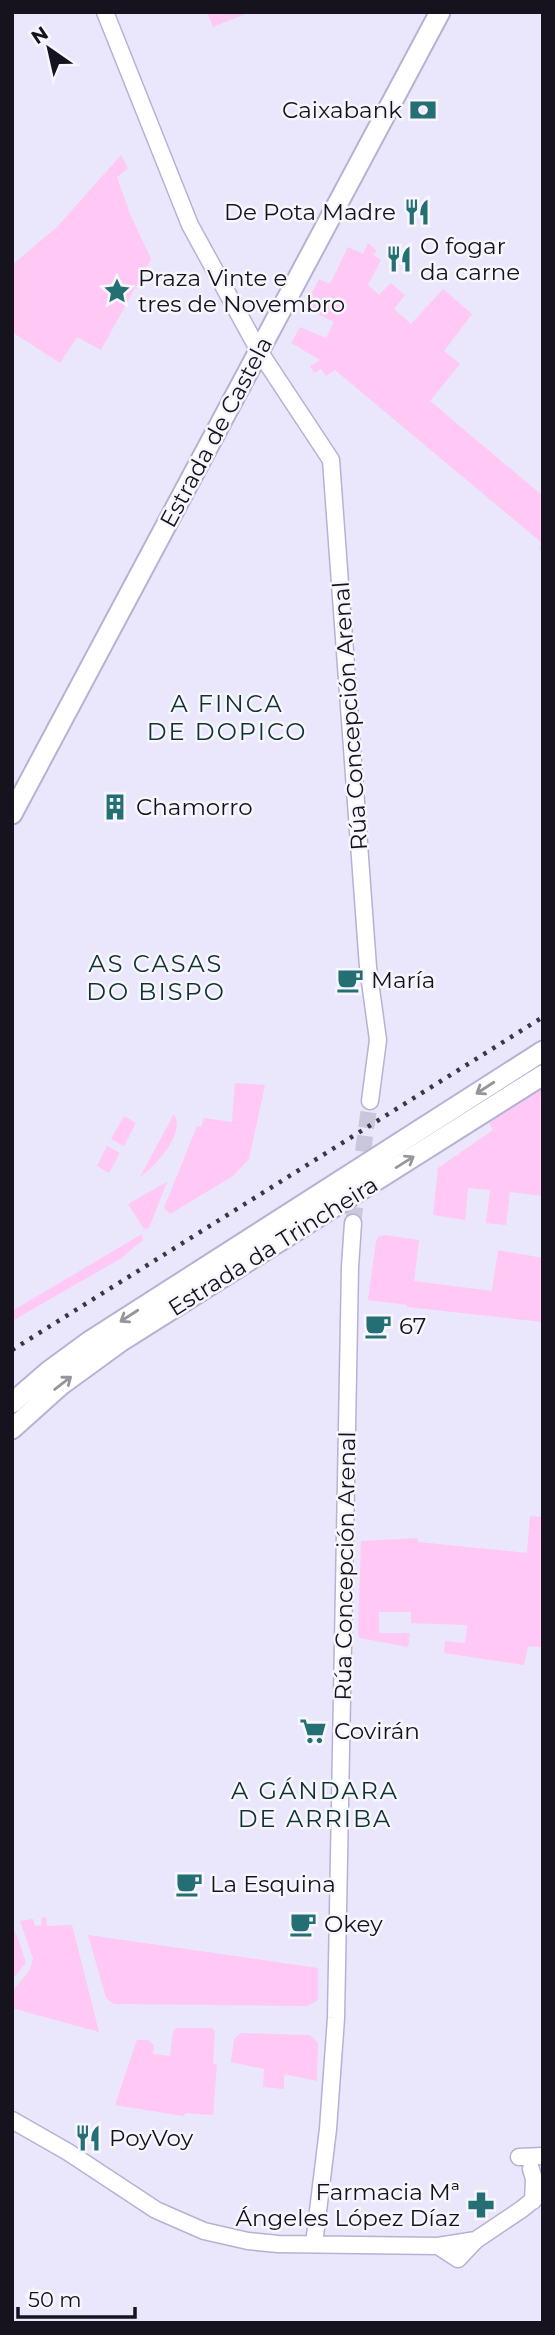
<svg xmlns="http://www.w3.org/2000/svg" width="555" height="2335" viewBox="0 0 555 2335" font-family="Montserrat,sans-serif">
<style>
.green{fill:#ffc8f5}
.lines{fill:none;stroke-linecap:round;stroke-linejoin:round}
.tertiary-tunnel{stroke:#cac6db;stroke-width:16;stroke-dasharray:16 8;stroke-linecap:butt}
.tertiary-casing{stroke:#b8b1d4;stroke-width:19}
.primary-casing{stroke:#b8b1d4;stroke-width:23}
.trunk-casing{stroke:#b8b1d4;stroke-width:23}
.tertiary{stroke:#fff;stroke-width:16}
.primary{stroke:#fff;stroke-width:19}
.trunk{stroke:#fff;stroke-width:19}
.rail{stroke:#3a3745;stroke-width:4.5;stroke-dasharray:3.5 7;stroke-linecap:butt}
.oneway{stroke:#96959a}
.labels{text-anchor:middle;dominant-baseline:central;stroke-width:5;stroke-linejoin:round;paint-order:stroke}
.poi-label{font-size:23px;fill:#16131f;stroke:#f7f6fd;text-anchor:start}
.street-label{font-size:23px;fill:#16131f;stroke:#f7f6fd}
.neighbourhood-label{font-size:24px;letter-spacing:2px;fill:#0f3234;stroke:#f7f6fd}
</style>
<rect width="100%" height="100%" fill="#eae6fc"/>
<path class="green" d="M207,12H250L213,27Z
M121,155L128,168L117,177L130,214L151,259L101,350L77,337L60,363L12,332V265L57,227Z
M368,243L377,251L373,255L381,260L368,285L379,295L391,283L405,295L394,309L411,324L443,289L472,314L444,351L460,364L430,401L543,496V551L539,550L542,543L335,370L326,376L321,369L314,373L310,366L320,360L291,343L300,327L326,338L334,322L305,307L319,279L330,284L348,247L363,254Z
M235,1083L265,1085L249,1159L233,1176L170,1214L164,1208L197,1126L201,1127L204,1118L232,1122Z
M543,1088V1196L510,1192L506,1225L486,1223L490,1190L468,1188L465,1220L433,1215L438,1168L493,1130L489,1123Z
M174,1114C186,1134 155,1166 140,1177Z
M124,1116L136,1123L124,1146L111,1139Z
M107,1146L120,1153L109,1173L97,1166Z
M167,1182L149,1228L144,1229L128,1204Z
M142,1234L143,1240L120,1259L12,1321V1311Z
M384,1235L419,1240L414,1281L492,1291L498,1250L543,1258V1322L407,1307V1305L368,1300L376,1242L378,1237Z
M530,1516L543,1517V1644L540,1647L528,1646L524,1665L444,1653L445,1641L465,1643L467,1625L411,1623V1612H379V1633H410L408,1647L360,1638L358,1634L361,1541L417,1538L418,1542L527,1553Z
M46,1917L47,1926L72,1925L99,2032L12,2008V1992L29,1971L33,1959L20,1921L33,1919L35,1926L42,1925L41,1918Z
M12,1927L17,1936L26,1963L12,1980Z
M88,1935L318,1968V2000L308,2006L114,2004L106,1998Z
M176,2028H212L215,2031L213,2064L217,2065L213,2115L186,2113L183,2116L115,2105L137,2040H148L154,2045L153,2054L170,2056L173,2031Z
M241,2033L310,2035L318,2043L317,2081L284,2074V2089L263,2087L264,2069L231,2062L234,2039Z"/>
<g class="lines">
<path class="tertiary-tunnel" d="M353,1223L370,1101"/>
<g class="tertiary-casing">
<path id="tertiary" d="M105,12L190,225L259,351L331,460L368,967L378,1040L370,1101
M12,2120L68,2152L156,2210L204,2231L248,2241L278,2244L438,2246L476,2240L522,2209L543,2192
M519,2157L543,2156
M531,2169L534,2179L533,2201
M314,2244L328,2129L336,2018L350,1267L353,1223
M438,2246L458,2259L476,2240"/>
</g>
<g class="primary-casing">
<path id="primary" d="M12,814L440,12"/>
</g>
<g class="trunk-casing">
<path id="trunk" d="M12,1403L49,1371L90,1341L543,1051
M12,1429L61,1385L120,1342L543,1075"/>
</g>
<use href="#tertiary" class="tertiary"/>
<use href="#primary" class="primary"/>
<use href="#trunk" class="trunk"/>
<path class="rail" d="M12,1350L543,1017"/>
</g>
<defs><path id="oneway-shaft" d="M-6 0H5M1.5-3L5.5 0L1.5 3" fill="none" stroke-width="1.6" stroke-linecap="round" stroke-linejoin="round" transform="scale(1.75)"/></defs>
<g class="oneway">
<use href="#oneway-shaft" transform="translate(485 1088) rotate(147)"/>
<use href="#oneway-shaft" transform="translate(405 1162) rotate(-32)"/>
<use href="#oneway-shaft" transform="translate(129 1316) rotate(147)"/>
<use href="#oneway-shaft" transform="translate(63 1383) rotate(-38)"/>
</g>
<defs>
<g id="bank-bare" transform="scale(2.1)"><path d="M-6-4H6V4H-6ZM0-2.3a2.3 2.3 0 1 0 0 4.6a2.3 2.3 0 1 0 0-4.6Z" fill="#246f74" stroke="#f7f6fd" stroke-width="2.5" paint-order="stroke"/></g>
<g id="restaurant-bare" transform="scale(2.1)"><path d="M-5-6h1v4h1v-4h1v4h1v-4h1v5L-1.5 .5V6h-2V.5L-5-1ZM5-6V6H3V1.5H1.5Q1.5-4 5-6Z" fill="#246f74" stroke="#f7f6fd" stroke-width="2.5" paint-order="stroke"/></g>
<g id="sight-bare" transform="scale(2.1)"><path d="M0-6L1.8-2.2L6-1.7L2.9 1.2L3.7 5.4L0 3.3L-3.7 5.4L-2.9 1.2L-6-1.7L-1.8-2.2Z" fill="#246f74" stroke="#f7f6fd" stroke-width="2.5" paint-order="stroke"/></g>
<g id="building-bare" transform="scale(2.1)"><path d="M-4-6H4V6H1V3H-1V6H-4ZM-2.5-4.3h1.7v1.8h-1.7ZM.8-4.3h1.7v1.8H.8ZM-2.5-1h1.7V.8h-1.7ZM.8-1h1.7V.8H.8Z" fill="#246f74" stroke="#f7f6fd" stroke-width="2.5" paint-order="stroke"/></g>
<g id="cafe-bare" transform="scale(2.1)"><path d="M-5.5-4.5H6V0H3Q3 3.5 0 3.5H-2.5Q-5.5 3.5-5.5 0ZM3-3.2v2h1.7v-2ZM-6 4.5H4V6H-6Z" fill="#246f74" stroke="#f7f6fd" stroke-width="2.5" paint-order="stroke"/></g>
<g id="supermarket-bare" transform="scale(2.1)"><path d="M-6-5.5h2.5l.6 2H6L4.5 2H-2.5L-4.4-4H-6ZM-1.5 3.2a1.3 1.3 0 1 0 .1 0ZM3 3.2a1.3 1.3 0 1 0 .1 0Z" fill="#246f74" stroke="#f7f6fd" stroke-width="2.5" paint-order="stroke"/></g>
<g id="pharmacy-bare" transform="scale(2.1)"><path d="M-2-6h4v4h4v4h-4v4h-4v-4h-4v-4h4Z" fill="#246f74" stroke="#f7f6fd" stroke-width="2.5" paint-order="stroke"/></g>
</defs>
<g fill-rule="evenodd">
<use href="#bank-bare" x="423" y="110"/>
<use href="#restaurant-bare" x="417" y="212"/>
<use href="#restaurant-bare" x="399" y="259"/>
<use href="#sight-bare" x="117" y="291"/>
<use href="#building-bare" x="115" y="807"/>
<use href="#cafe-bare" x="350" y="980"/>
<use href="#cafe-bare" x="378" y="1326"/>
<use href="#supermarket-bare" x="313" y="1731"/>
<use href="#cafe-bare" x="189" y="1884"/>
<use href="#cafe-bare" x="303" y="1924"/>
<use href="#restaurant-bare" x="88" y="2138"/>
<use href="#pharmacy-bare" x="481" y="2205"/>
</g>
<g class="labels">
<g class="poi-label">
<text x="402" y="110" text-anchor="end">Caixabank</text>
<text x="396" y="212" text-anchor="end">De Pota Madre</text>
<text x="420" y="246">O fogar<tspan x="420" dy="26">da carne</tspan></text>
<text x="138" y="278">Praza Vinte e<tspan x="138" dy="26">tres de Novembro</tspan></text>
<text x="136" y="807">Chamorro</text>
<text x="371" y="980">María</text>
<text x="399" y="1326">67</text>
<text x="334" y="1731">Covirán</text>
<text x="210" y="1884">La Esquina</text>
<text x="324" y="1924">Okey</text>
<text x="109" y="2138">PoyVoy</text>
<text x="460" y="2192" text-anchor="end">Farmacia Mª<tspan x="460" dy="26">Ángeles López Díaz</tspan></text>
</g>
<g class="street-label">
<text transform="translate(216 432) rotate(-62)">Estrada de Castela</text>
<text transform="translate(350 716) rotate(-94)">Rúa Concepción Arenal</text>
<text transform="translate(273 1246) rotate(-32)">Estrada da Trincheira</text>
<text transform="translate(345 1566) rotate(-89)">Rúa Concepción Arenal</text>
</g>
<g class="neighbourhood-label">
<text x="227" y="703">A FINCA<tspan x="227" dy="28">DE DOPICO</tspan></text>
<text x="156" y="963">AS CASAS<tspan x="156" dy="28">DO BISPO</tspan></text>
<text x="315" y="1790">A GÁNDARA<tspan x="315" dy="28">DE ARRIBA</tspan></text>
</g>
</g>
<rect width="555" height="2335" fill="none" stroke="#16131f" stroke-width="28"/>
<g transform="translate(49 49) rotate(326)" stroke="#f7f6fd" stroke-width="5" paint-order="stroke">
<path d="M0-5L12 26L0 18L-12 26Z" fill="#16131f"/>
<text y="-10" font-size="19" font-weight="bold" text-anchor="middle" fill="#16131f">N</text>
</g>
<path d="M18 2307v10h117v-10" fill="none" stroke="#16131f" stroke-width="3.5"/>
<text x="28" y="2307" font-size="21" fill="#16131f" stroke="#f7f6fd" stroke-width="5" paint-order="stroke">50 m</text>
</svg>
